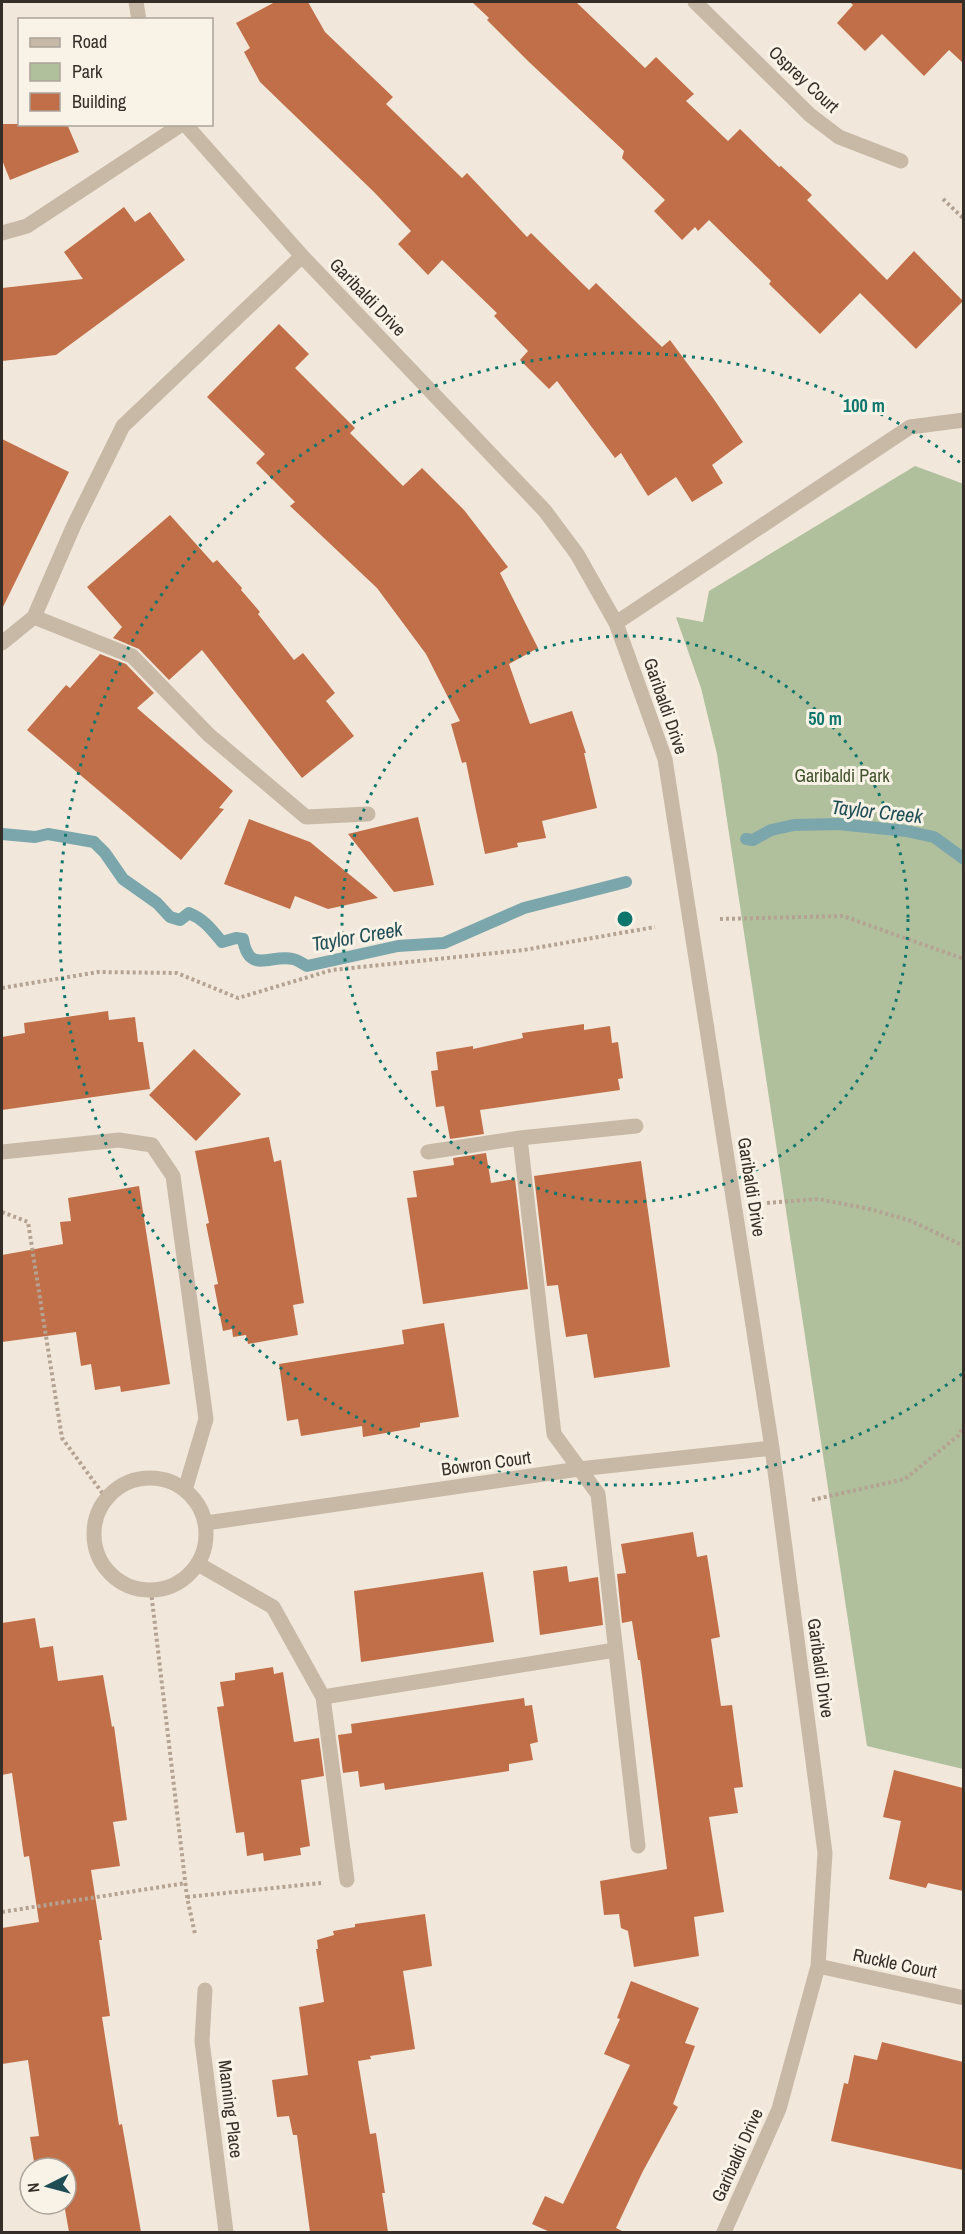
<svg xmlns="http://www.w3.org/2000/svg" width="965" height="2234" viewBox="0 0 965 2234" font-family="'Archivo Narrow',sans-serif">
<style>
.green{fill:#b0bf9c}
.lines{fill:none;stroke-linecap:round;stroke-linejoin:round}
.stream{stroke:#7ba7ac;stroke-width:12}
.building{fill:#c16f49}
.path{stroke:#b4a392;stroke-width:4;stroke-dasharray:3 3;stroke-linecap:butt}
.lane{stroke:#c8b9a7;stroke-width:15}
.street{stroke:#c8b9a7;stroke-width:15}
.ring{fill:none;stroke:#0f766e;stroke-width:3;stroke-dasharray:3 6}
.labels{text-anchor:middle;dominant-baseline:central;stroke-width:6;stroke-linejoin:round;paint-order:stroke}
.street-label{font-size:18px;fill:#352d28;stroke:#f8f2e7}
.park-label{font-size:18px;fill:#41522c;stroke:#f8f2e7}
.water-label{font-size:20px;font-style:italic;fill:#1f4d55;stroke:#f8f2e7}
.centre{fill:#0f766e;stroke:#f8f2e7;stroke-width:3}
.ring-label{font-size:18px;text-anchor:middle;font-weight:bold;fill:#0f766e;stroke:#f8f2e7;stroke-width:6;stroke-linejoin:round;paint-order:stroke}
</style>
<rect width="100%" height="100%" fill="#f1e8db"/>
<path class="green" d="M915,466L964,484L963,1769L867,1746L717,754L701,688L676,617L703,622L709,591Z"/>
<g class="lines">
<path class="stream" d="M2,834L35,837L48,834L94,842L105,853L123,879L157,903L170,917L180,920L189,913C205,920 211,929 222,942L236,938L243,939C249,975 270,954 293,959C298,960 303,964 307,966L398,946L444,943L524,908L626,882
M746,839L753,840L771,830L794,825L838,824L906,831L934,837L964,859"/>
</g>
<path class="building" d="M275,2H308L325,32L393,97L386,104L462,178L467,173L527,237L531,233L589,290L596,283L662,347L670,340L713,398L743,442L712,465L723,483L692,502L676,477L648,496L621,453L615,458L557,381L549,389L520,360L528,351L494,316L497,313L442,260L428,275L398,244L411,231L374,192L260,82L244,52L250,48L236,23Z
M472,2H576L645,68L656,57L694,94L686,101L728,141L740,129L779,167L781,166L812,195L807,200L887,280L914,251L963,301L916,349L860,293L820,334L769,284L771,281L709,220L698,231L695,227L682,240L654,211L665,200L622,158L624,151L529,62L487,20L489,18Z
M850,2H963V63L949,50L924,76L882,34L865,51L837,23L853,5Z
M2,124H67L79,152L10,180L2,160Z
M124,207L135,222L150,212L185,260L56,355L2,361V288L83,279L64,252Z
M279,324L309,354L295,368L355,428L350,433L403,486L422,468L464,510L508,567L500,573L538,648L509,664L530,724L572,711L586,753H584L597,808L542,821L546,838L517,843L518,847L485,854L466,762L462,763L451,724L460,721L426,654L377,588L290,506L295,502L256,463L265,454L207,397Z
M2,439L69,472L2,609Z
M170,515L213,563L217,560L242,588L241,590L260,612L258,614L294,660L303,653L335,693L326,701L354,736L302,778L202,650L169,680L139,649L113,638L122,627L87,587Z
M100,654L126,664L154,693L137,708L233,791L219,808L224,809L181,860L27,730L66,685L70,688Z
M418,817L434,885L394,892L348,834Z
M249,819L310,842L378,898L328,909L295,896L290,909L224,884Z
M108,1011L109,1020L135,1017L138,1042H143L150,1089L2,1110V1037L25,1033L24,1023Z
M584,1024V1030L610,1026L612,1043L618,1042L623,1078L618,1079L620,1090L480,1110L484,1134L450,1139L444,1106L436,1107L431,1071L438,1070L436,1052L473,1046V1049L523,1038L522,1033Z
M194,1049L241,1094L196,1141L149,1095Z
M269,1137L274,1162L281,1160L304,1303L293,1305L298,1335L248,1344L246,1335L233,1337L232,1329L223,1331L214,1285L218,1284L206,1224L209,1223L195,1151Z
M486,1153L491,1183L515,1179L528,1289L423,1304L407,1198L417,1197L413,1171L454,1165L453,1158Z
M641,1161L670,1367L594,1378L587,1334L566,1337L558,1285L547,1286L534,1176Z
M139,1186L170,1384L121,1392L120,1386L95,1390L91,1364L81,1366L76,1332L2,1342V1255L63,1244L60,1222L71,1221L68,1198Z
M444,1323L459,1417L420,1423V1427L363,1437L362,1426L301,1436L298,1419L287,1421L279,1364L404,1344L402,1330Z
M693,1532L697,1557L707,1555L720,1637L711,1639L721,1706L732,1705L743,1787L734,1788L738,1813L709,1817L724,1912L694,1917L699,1956L634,1967L628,1931L621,1928L619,1914L604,1915L600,1881L667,1869L640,1660H638L632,1621L622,1623L617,1574L626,1573L621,1544Z
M567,1566L569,1582L598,1577L603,1625L540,1635L533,1571Z
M483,1572L494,1642L361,1662L354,1591Z
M35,1618L40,1648L53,1646L58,1681L103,1675L112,1727L114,1726L127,1820L113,1822L120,1866L91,1870L102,1940H99L110,2016L102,2017L119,2125L122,2124L141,2232H69L64,2204H66V2168H35L30,2137L39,2136L28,2060L2,2064V1928L39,1922L29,1856L24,1857L12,1773L2,1775V1623Z
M273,1667L274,1674L283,1672L294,1742L319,1738L324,1776L301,1780L310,1846L300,1848L301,1855L264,1861L263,1853L247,1856L244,1832L236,1833L217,1707L224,1706L220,1682L235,1680V1673Z
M524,1698L525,1706L532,1705L538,1742L530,1744L533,1760L509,1764V1771L385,1790L384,1783L360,1787L358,1771L343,1773L338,1735L352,1733L351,1724Z
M894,1770L963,1788V1891L928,1883L926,1888L889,1879L901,1821L883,1817Z
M425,1914L432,1966L403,1971L415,2049L370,2056L371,2059L358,2061L370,2134L376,2133L385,2193H382L388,2232H310L297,2135H293L289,2116L277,2117L272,2080L308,2075L299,2007L324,2002L316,1949H318L317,1940L334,1935L333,1931L355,1927V1924Z
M631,1981L699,2008L685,2043L695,2046L673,2104L678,2107L643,2171L616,2228L624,2232H550L532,2224L545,2196L563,2204L630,2065L604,2054L620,2019L617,2018Z
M882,2042L963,2062V2170L831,2141L844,2083L848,2084L854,2055L877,2060Z"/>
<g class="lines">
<path class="path" d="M943,199L964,219
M720,919L843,916L964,959
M2,988L98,972L177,973L238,998L332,970L524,950L655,927
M767,1203L818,1199L870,1209L911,1221L964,1246
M2,1212L28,1222L62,1438L106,1498
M812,1500L905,1479L959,1435L964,1425
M151,1591L187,1897L195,1934
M187,1897L321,1883
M2,1912L186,1883"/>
<path class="lane" d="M520,1138L554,1434L598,1494L638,1846
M2,1152L119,1140L152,1145L173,1176L206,1419L185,1490
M428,1152L520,1138L636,1126
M198,1564L273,1607L323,1697L347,1880
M323,1697L615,1650"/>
<path class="street" d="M136,2L139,20
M695,2L810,115L839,137L901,161
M185,124L302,256L545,511L577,554L616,623L665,759L772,1448L825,1853L818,1966L779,2109L724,2232
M2,233L27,226L182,124
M34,617L132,656L209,735L306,817L368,814
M616,623L910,427L964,420
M2,643L34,617L74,525L123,426L302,256
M94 1534a56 56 0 1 1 112 0a56 56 0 1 1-112 0Z
M206,1523L579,1469L772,1448
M818,1966L964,1998
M205,1990L202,2041L226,2232"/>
</g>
<g class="ring">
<circle cx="625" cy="919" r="283"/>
<path d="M962 1374A566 566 0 1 1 962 464"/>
</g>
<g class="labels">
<g class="street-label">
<text transform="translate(804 79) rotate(43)">Osprey Court</text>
<text transform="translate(368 297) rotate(46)">Garibaldi Drive</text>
<text transform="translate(666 706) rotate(71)">Garibaldi Drive</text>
<text transform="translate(752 1187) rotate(81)">Garibaldi Drive</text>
<text transform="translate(486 1463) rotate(-8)">Bowron Court</text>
<text transform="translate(821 1668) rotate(82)">Garibaldi Drive</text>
<text transform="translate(895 1963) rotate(12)">Ruckle Court</text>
<text transform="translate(231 2109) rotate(83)">Manning Place</text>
<text transform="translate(737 2155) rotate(-66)">Garibaldi Drive</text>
</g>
<g class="park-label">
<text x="842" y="775">Garibaldi Park</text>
</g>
<g class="water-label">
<text transform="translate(877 811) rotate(6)">Taylor Creek</text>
<text transform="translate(357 936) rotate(-10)">Taylor Creek</text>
</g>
</g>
<circle cx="625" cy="919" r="9" class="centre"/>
<g class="ring-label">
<text x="864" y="412">100 m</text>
<text x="825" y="725">50 m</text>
</g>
<rect width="965" height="2234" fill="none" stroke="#352d28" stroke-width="6"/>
<rect x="18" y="18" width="195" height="108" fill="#f8f2e7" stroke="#aaa39b" stroke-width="1.5"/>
<rect x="30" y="38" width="30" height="9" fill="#c8b9a7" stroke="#aaa39b" stroke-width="1.5"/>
<text x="72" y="48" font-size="18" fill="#352d28">Road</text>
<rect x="30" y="63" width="30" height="18" fill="#b0bf9c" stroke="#aaa39b" stroke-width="1.5"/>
<text x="72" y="78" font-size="18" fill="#352d28">Park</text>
<rect x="30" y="93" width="30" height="18" fill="#c16f49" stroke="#aaa39b" stroke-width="1.5"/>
<text x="72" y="108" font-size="18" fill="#352d28">Building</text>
<g transform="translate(48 2186) rotate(264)"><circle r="28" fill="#f8f2e7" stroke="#aaa39b" stroke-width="1.5"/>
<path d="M0-4.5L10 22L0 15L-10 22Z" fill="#1f4d55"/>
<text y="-9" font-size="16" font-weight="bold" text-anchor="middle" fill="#352d28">N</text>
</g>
</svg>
